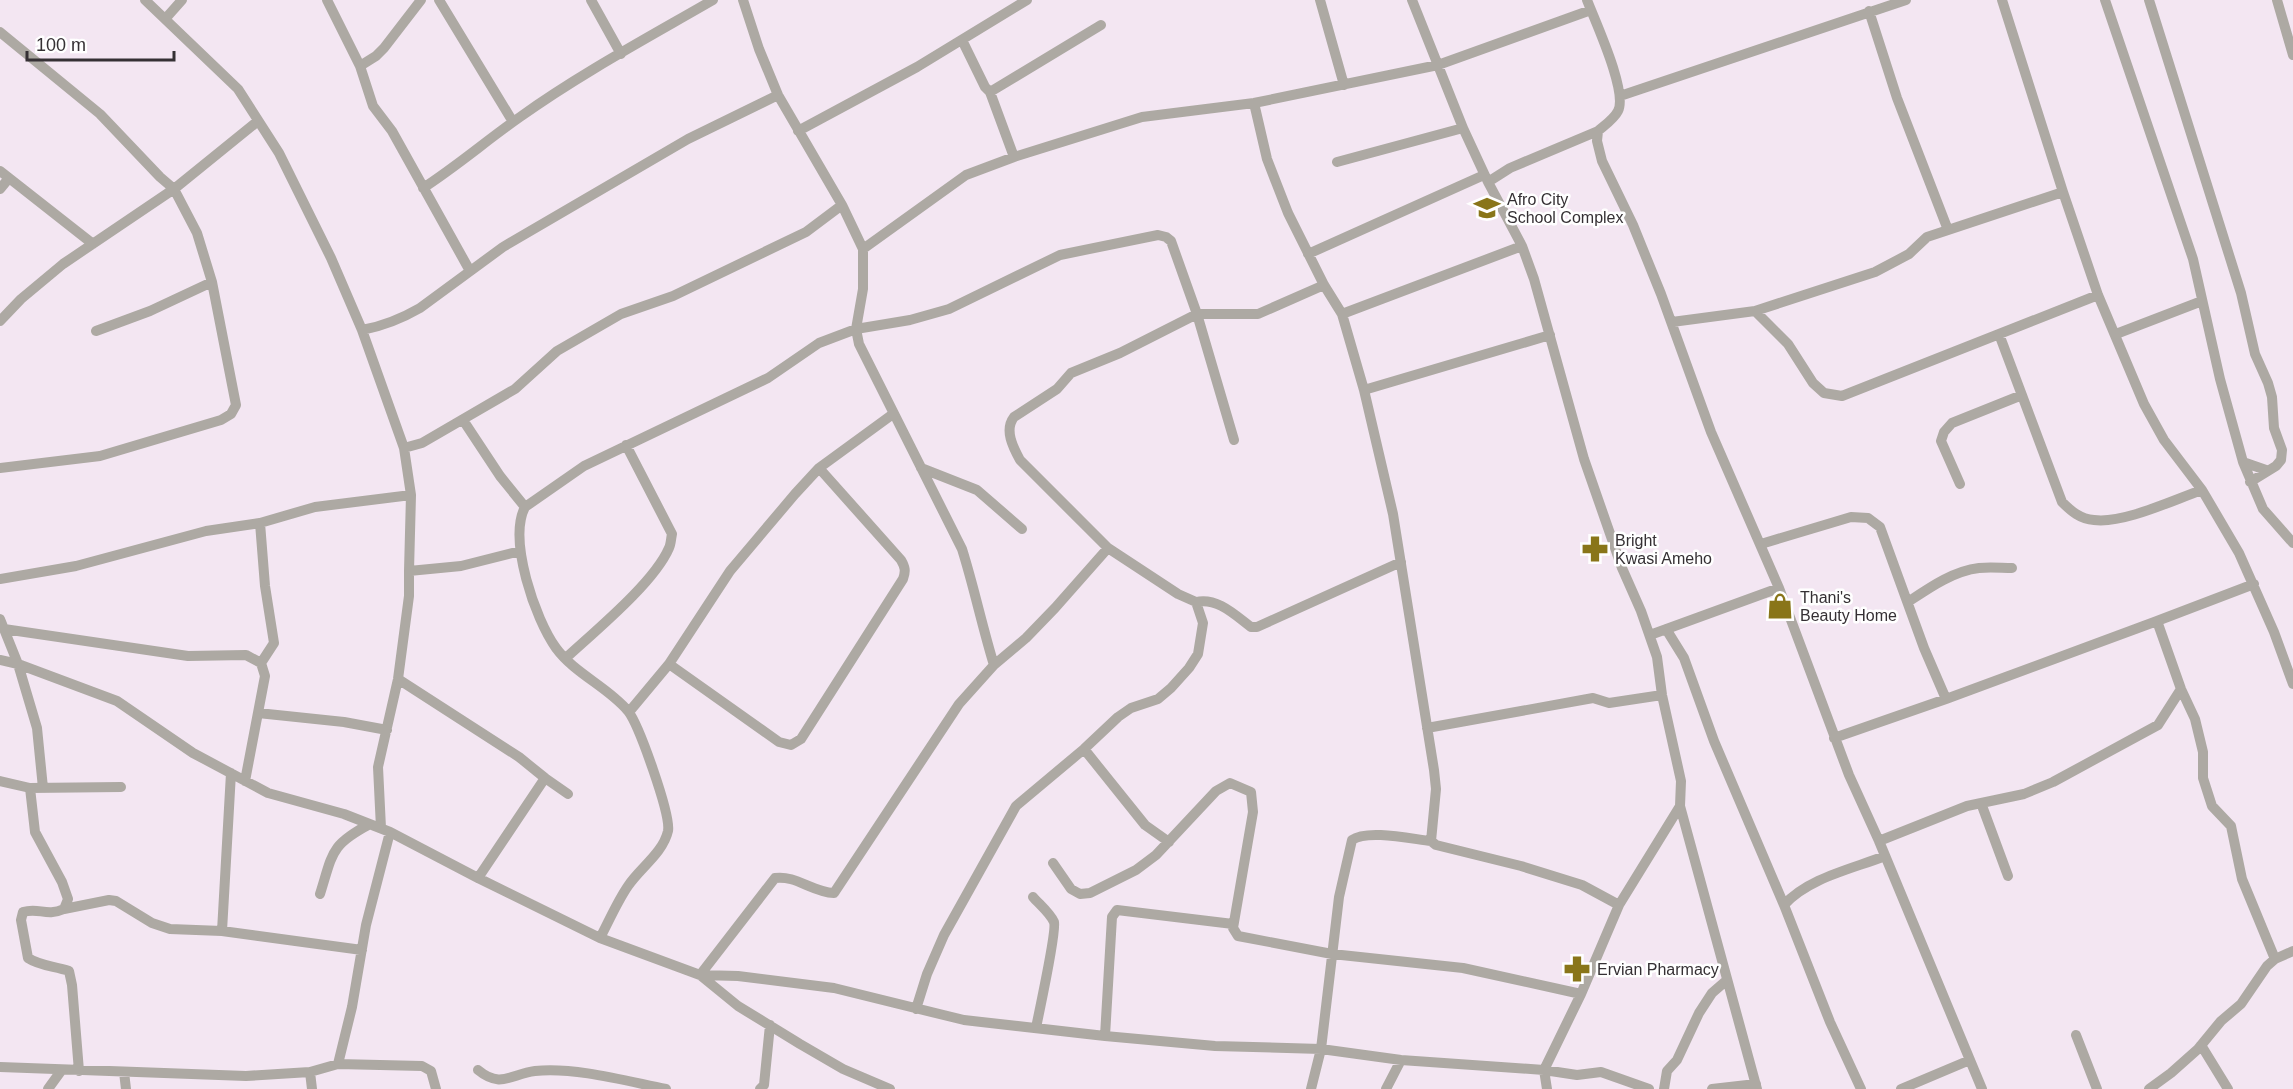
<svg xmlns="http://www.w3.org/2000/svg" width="2293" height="1089" viewBox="0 0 2293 1089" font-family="Helvetica,sans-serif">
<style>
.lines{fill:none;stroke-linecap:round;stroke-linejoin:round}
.minor{stroke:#ada9a3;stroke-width:10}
.labels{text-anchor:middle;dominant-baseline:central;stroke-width:5;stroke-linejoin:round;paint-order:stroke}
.poi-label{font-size:16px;fill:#353034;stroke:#fff;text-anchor:start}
</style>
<rect width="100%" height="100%" fill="#f3e6f2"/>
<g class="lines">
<path class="minor" d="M145,0L238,89L279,153L331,258L362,330L404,448L411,495L409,571
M327,0L360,66L373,106L392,131L470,271
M439,0L513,122
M591,0L621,54
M743,0L759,49L778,95L842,205L863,249V289L856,329L859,344L962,549C974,587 982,626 994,665
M1320,0L1344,85
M1412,0L1463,128L1488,182
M1587,0C1595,21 1628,92 1618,111C1614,119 1605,125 1598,131L1597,141L1602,161L1633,225L1661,294L1711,432L1779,588L1849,775L1879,841L1982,1089
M2002,0L2063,192L2098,295L2144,404L2164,440L2202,490L2239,553L2274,632L2293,684
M2105,0L2193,259L2220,379L2243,462L2263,509L2293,543
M2149,0L2241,293L2255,354L2268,383L2272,397L2274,428L2282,450L2281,460L2276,466L2250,482
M2277,0L2293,55
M1869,11L1897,98L1948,230
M166,18L182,0
M0,32L100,114L160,177L174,189L63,264L21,299L0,321
M962,40L985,87L990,92L1101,25
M360,66L376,56L384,48L421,0
M990,92L1014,157
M1620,96L1906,0
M1254,103L1267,159L1288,213L1324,285L1342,314L1364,390L1393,514L1434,770L1436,789L1431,841
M798,131L917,67L1027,0
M1598,131L1510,168L1488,182L1522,246L1534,279L1584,459L1622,568L1641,611L1657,657L1662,695L1681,781L1680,806L1757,1089
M1337,162L1463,128
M0,171L93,244
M423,188C457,166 487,140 520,117C580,74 649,37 713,0
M0,189L9,178
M863,249L966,175L1014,157L1142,117L1254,103L1438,65L1591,10
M1308,254L1484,175
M1755,311L1788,344L1813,383L1824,393L1842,396L2098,295
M1342,314L1522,246
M1672,322L1755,311L1875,272L1909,254L1927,237L2063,192
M362,330C384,326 401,319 420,308L503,247L688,139L778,95
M96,331L150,311L212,282
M1999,334L2062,502C2071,511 2080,519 2094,520C2123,524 2173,500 2202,490
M2116,334L2202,301
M1364,390L1550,335
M463,420L500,476L525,507
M404,448L422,443L515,389L557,351L621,314L673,296L806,232L842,205
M2243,462L2266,470
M0,468L100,456L221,420L231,414L236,405L212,282L197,233L174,189L258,121
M921,468L977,490L1022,529
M1960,484L1941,441L1944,432L1952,423L2022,395
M260,523L265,586L274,643L261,663
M1761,544L1851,517L1868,518L1880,527L1924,648L1946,699
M0,579L76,566L206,531L260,523L315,507L411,495
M2254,584L2157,621L2181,689L2195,719L2203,752V778L2212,806L2231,826L2242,879L2275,959
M1196,602C1217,597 1235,615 1251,627H1257L1401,562
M1908,602C1929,588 1953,571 1979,568C1990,567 2002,568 2012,568
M0,619L18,664L37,728L43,788
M4,629L188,656L246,655L261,663L265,676L245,781
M1666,629L1684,658L1714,741L1784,905L1830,1022L1861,1089
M1650,635L1779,588
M566,658C594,632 654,583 669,548C671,544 671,538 672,534L626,445
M0,660L18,664L117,701L193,753L268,793L344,814L390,832L478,878L600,938L700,975L738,1006L800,1044L843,1069L890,1089
M669,664L779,742L791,745L801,739L903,579C906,571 905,567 901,560L819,468
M398,679L519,757L545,778
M629,712L669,664L730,571L795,494L819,468L893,414
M258,713L344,722L387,730
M1427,728L1593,698L1609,703L1662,695
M1834,738L1946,699L2157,621
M1084,749L1145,825L1169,842
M0,781L30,788L121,787
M30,788L35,832L62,882L68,899L64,909C46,917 39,907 23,912L21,920L28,958C40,966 55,966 69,971L72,985L79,1071
M1981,803L2008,876
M381,828L378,767L398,679L409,596V571L461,566L520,551
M1879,841L1967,806L2024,794L2053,782L2158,725L2181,689
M1053,863L1071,889L1080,894L1090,893L1136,870L1156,855L1216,791L1230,783L1251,792L1253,812L1233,928L1238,936L1332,954L1463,968L1581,994
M478,878L545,778L568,794
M320,894C333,853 330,845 370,824
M1033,897C1039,904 1050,913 1054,922C1057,931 1039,1012 1036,1028
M1784,905C1808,878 1852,869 1885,856
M64,909L109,900L116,901L152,923L170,929L222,931L362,950
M222,931L231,773
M600,938C609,921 617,902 628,886C640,868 663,853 668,831C671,815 639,725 628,711C608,687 575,674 556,648C535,619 508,540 525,507L584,466L768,378L819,343L856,329L910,320L949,309L1060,255L1158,235L1166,237L1171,241L1197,314L1234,440
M700,975L738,976L834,988L964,1020L1105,1036L1215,1046L1321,1049L1401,1060L1544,1070L1577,1075L1601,1072L1649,1089
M700,975L775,878C796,875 812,892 834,893L959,704L994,665L1026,638L1055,608L1108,548
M916,1009L927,974L944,935L1016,806L1084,749L1118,717L1131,708L1158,699L1171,688L1189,668L1198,654L1203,623L1196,602L1178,594L1108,548L1020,460C1013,447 1004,430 1014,417L1057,389L1071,373L1120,353L1197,314H1258L1324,285
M2076,1035L2097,1089
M1105,1036L1112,917L1117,910L1233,924
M2201,1045L2228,1089
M338,1064L352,1007L366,925L390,832
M0,1067L246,1076L310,1072L338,1064L422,1066L431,1071L436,1089
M478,1070C501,1089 511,1074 535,1071C576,1067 626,1081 666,1089
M124,1072L126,1089
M310,1072L312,1089
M48,1089L61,1071
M760,1089L764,1085L770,1025
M1311,1089L1321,1049L1339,897L1352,840C1367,829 1412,839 1431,841L1436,845L1521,866L1582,885L1619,905
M1386,1089L1401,1060
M1547,1089L1544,1070L1581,994L1619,905L1680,806
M1664,1089L1667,1071L1677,1060L1699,1013L1712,993L1727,980
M1712,1089L1756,1084
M1901,1089L1970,1060
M2149,1089L2171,1073L2198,1049L2221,1021L2241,1004L2267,966L2275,959L2293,951"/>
</g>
<defs>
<g id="school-bare" transform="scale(2.07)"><path d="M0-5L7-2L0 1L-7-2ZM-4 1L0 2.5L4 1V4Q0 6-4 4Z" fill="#897519" stroke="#fff" stroke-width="2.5" paint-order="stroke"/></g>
<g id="pharmacy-bare" transform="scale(2.07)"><path d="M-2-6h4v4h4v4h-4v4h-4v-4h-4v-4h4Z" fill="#897519" stroke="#fff" stroke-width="2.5" paint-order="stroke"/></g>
<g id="shop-bare" transform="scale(2.07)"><path d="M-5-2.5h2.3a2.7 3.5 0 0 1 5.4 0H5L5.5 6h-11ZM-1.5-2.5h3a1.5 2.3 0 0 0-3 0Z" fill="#897519" stroke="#fff" stroke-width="2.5" paint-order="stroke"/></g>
</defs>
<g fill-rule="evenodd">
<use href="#school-bare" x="1487" y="208"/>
<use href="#pharmacy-bare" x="1595" y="549"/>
<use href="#shop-bare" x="1780" y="606"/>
<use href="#pharmacy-bare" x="1577" y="969"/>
</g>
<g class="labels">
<g class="poi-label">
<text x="1507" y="199">Afro City<tspan x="1507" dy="18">School Complex</tspan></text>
<text x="1615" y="540">Bright<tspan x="1615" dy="18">Kwasi Ameho</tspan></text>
<text x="1800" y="597">Thani's<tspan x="1800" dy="18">Beauty Home</tspan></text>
<text x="1597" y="969">Ervian Pharmacy</text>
</g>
</g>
<path d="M27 51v9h147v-9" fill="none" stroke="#353034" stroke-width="3"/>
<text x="36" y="51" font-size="18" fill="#353034" stroke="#ffffff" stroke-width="4.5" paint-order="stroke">100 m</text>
</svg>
